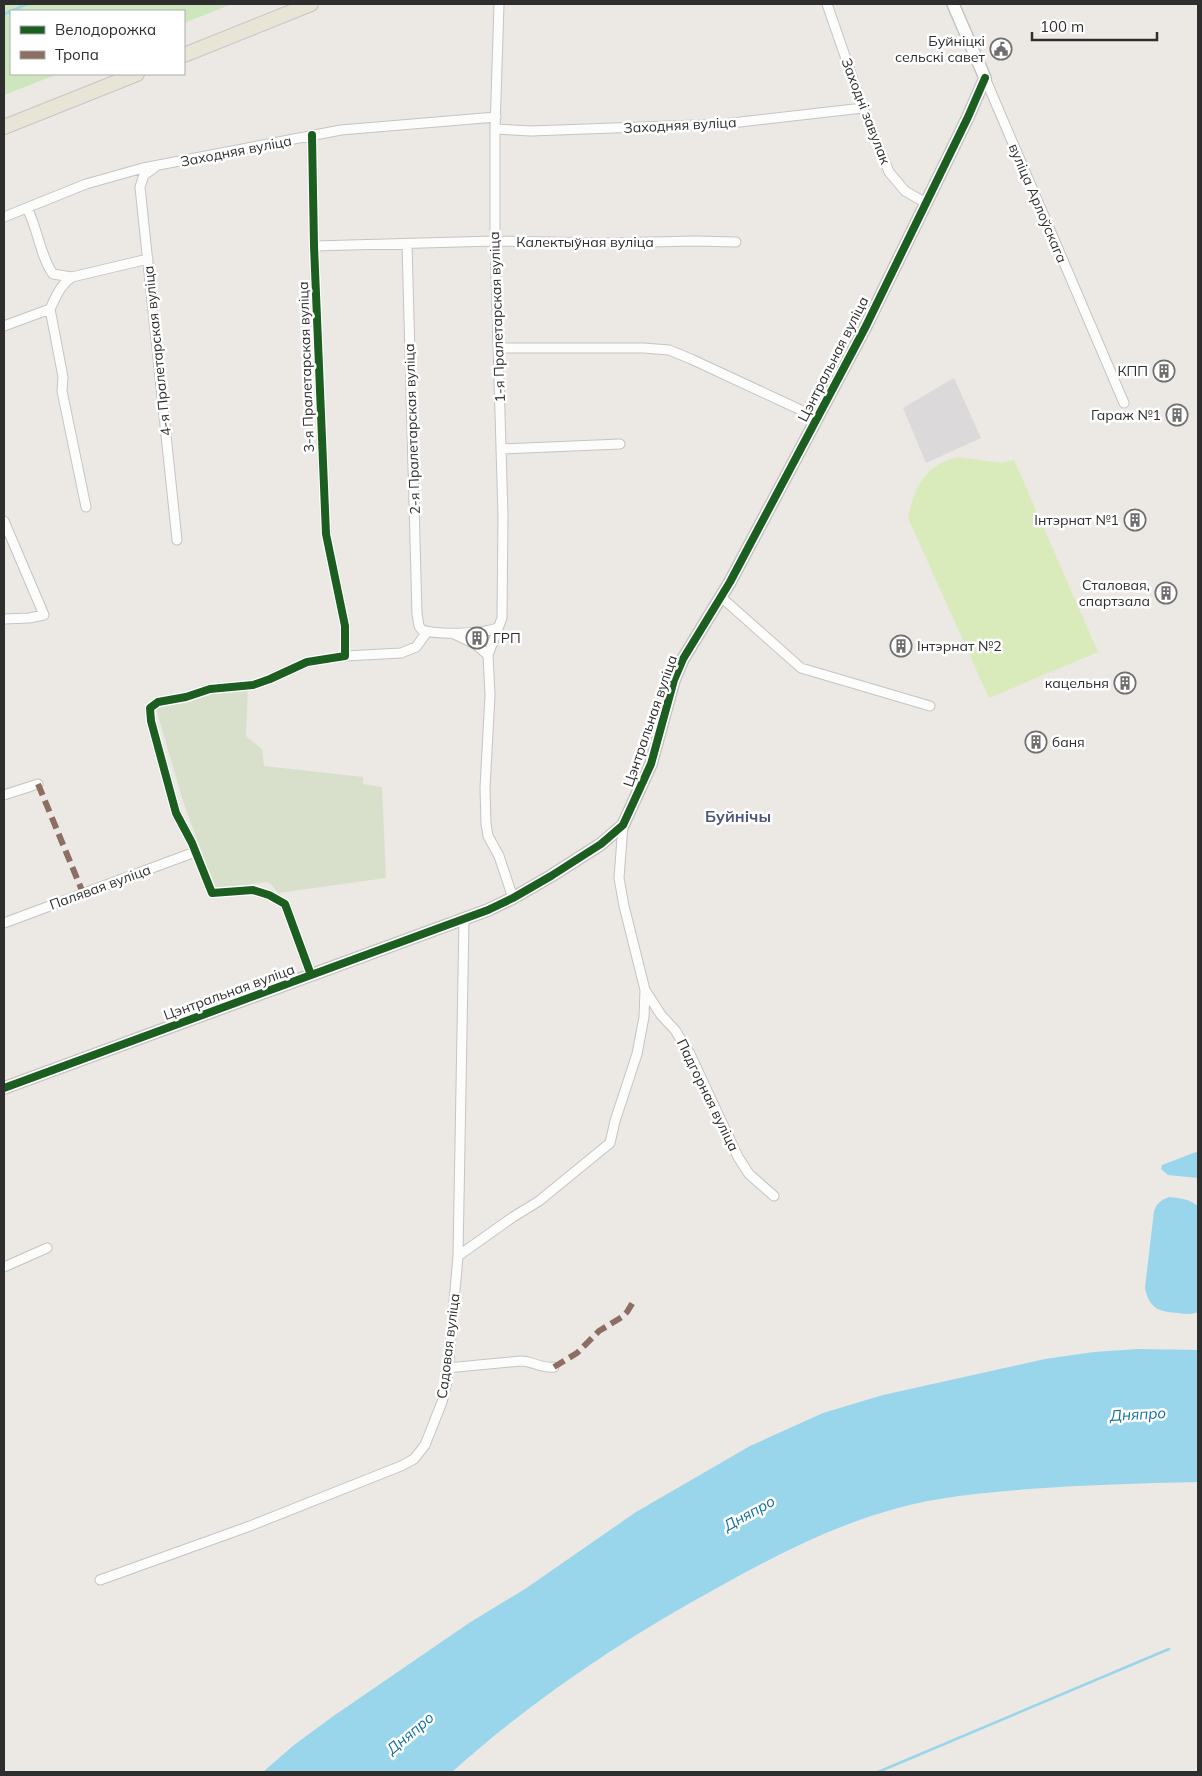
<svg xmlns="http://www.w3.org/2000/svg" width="1202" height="1776" viewBox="0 0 1202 1776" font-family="Mulish,sans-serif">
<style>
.industrial{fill:#dcd9db}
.green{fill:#cee6be}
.cemetery{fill:#d8e0cc}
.pitch{fill:#d9eabb}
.water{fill:#99d6ec}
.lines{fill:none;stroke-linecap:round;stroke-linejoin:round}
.stream{stroke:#99d6ec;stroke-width:2.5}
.minor-casing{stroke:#c5c4c5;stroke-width:11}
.tertiary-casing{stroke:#c5c4c5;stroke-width:14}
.primary-casing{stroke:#c6c5c4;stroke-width:16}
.minor{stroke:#fcfcfb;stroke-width:9}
.tertiary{stroke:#fcfcfb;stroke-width:11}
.primary{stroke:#e8e4d6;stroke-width:14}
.quiet{stroke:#8d6e63;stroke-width:6;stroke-dasharray:12 6;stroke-linecap:butt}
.cycleway-casing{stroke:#fff;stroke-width:11}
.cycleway{stroke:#1b5e20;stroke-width:8}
.labels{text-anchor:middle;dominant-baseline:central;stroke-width:5;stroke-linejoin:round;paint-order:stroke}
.poi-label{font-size:14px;fill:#2e2e2e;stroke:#fff;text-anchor:end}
.street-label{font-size:14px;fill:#2e2e2e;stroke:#fff}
.water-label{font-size:15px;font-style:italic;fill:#0d6fa3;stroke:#fff}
.quarter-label{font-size:16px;font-weight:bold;fill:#4d5680;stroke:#fff}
</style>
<rect width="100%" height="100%" fill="#ece8e4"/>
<path class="industrial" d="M954,378L981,438L926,463L903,408Z"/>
<path class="green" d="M4,4H232L184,23V11H11V74H58L4,95Z"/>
<path class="cemetery" d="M248,688L246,736L262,749L264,766L363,777V784L382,787L386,878L278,893L270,883L267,882L215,889L183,801L156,709L217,691Z"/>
<path class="pitch" d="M957,457L1002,463L1014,460L1098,652L989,698L908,518C914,487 925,466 957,457Z"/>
<path class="water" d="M1196,1152L1198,1153V1178L1168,1175L1161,1169L1162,1165Z
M1169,1197C1180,1198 1189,1199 1198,1206V1312C1191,1315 1185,1314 1178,1313C1159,1312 1149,1308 1145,1288L1154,1211C1157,1203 1161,1200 1169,1197Z
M1138,1349L1198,1350V1482C1142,1483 1085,1485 1029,1489C985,1493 941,1496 898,1508C834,1525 774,1556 717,1588C622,1640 532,1700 452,1772H263L294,1745L332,1717L469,1623L525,1589L636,1512L750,1446L823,1413L883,1395L1045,1359L1094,1352Z"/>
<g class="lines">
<path class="stream" d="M4,14L27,4
M878,1772L1169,1649"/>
<g class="minor-casing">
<path id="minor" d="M499,4L495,129V241L503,516L502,618L488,655L490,695L485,788L486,824L488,836L499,856L513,898
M827,4L863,108L889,172L905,191L926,203
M985,78L1124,403
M495,129L531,131L723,124L863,108
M155,167L144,175L140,187L177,540
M27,208C38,229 40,256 53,274L72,277
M4,217L86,184L143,168L341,130L496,117
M407,244L417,614L419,626L422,630C437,635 482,634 497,628
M314,246L495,241L604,243L696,241L736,242
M50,309L63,377L62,391L86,507
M4,326L50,309C56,297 60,285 72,277L148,259
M499,348H644L669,350L691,359L818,418
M501,449L620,444
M4,521L44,615L29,618L4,619
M721,597L801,668L930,706
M454,634L475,644L488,655
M345,656L401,653L416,647L427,632
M4,795L38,784
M623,825L619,878L624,906L645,990L661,1015L675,1030L690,1054L738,1157L749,1174L774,1196
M4,923L195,852
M311,975L285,904L269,895L253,890L212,893L192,843L176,813L151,721L150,708L158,702L186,697L210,689L253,685L270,679L307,662L345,656V626L326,534L314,246L312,135
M458,1256L513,1217L539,1201L610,1143L615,1121L637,1054L644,1017L645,990
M4,1267L47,1248
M447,1368L521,1361C532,1361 542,1369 554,1367
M100,1580L250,1526L401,1466L414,1459L425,1445L442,1402L447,1382L458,1256L464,919"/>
</g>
<g class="tertiary-casing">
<path id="tertiary" d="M4,1088L488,910L513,898L551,876L601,844L623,825L651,764L674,680L683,659L730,582L865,328L968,117L985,78L953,4"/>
</g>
<g class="primary-casing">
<path id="primary" d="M184,55L311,4
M4,127L137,74"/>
</g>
<use href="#minor" class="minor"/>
<use href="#tertiary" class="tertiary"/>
<use href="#primary" class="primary"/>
<path class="quiet" d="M38,784L83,893
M554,1367L577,1353L599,1331L622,1317L627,1312L635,1299"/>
<g class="cycleway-casing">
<path id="cycleway" d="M311,975L285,904L269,895L253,890L212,893L192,843L176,813L151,721L150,708L158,702L186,697L210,689L253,685L270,679L307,662L345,656V626L326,534L314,246L312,135
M4,1088L488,910L513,898L551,876L601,844L623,825L651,764L674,680L683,659L730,582L865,328L968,117L985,78"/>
</g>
<use href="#cycleway" class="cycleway"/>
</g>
<defs>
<g id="civic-ring" transform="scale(1.125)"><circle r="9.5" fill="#fff" stroke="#706f6e" stroke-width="1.5"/><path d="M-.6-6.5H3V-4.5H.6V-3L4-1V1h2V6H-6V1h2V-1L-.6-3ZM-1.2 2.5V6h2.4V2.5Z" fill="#706f6e"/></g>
<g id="building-ring" transform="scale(1.125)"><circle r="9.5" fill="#fff" stroke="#706f6e" stroke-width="1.5"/><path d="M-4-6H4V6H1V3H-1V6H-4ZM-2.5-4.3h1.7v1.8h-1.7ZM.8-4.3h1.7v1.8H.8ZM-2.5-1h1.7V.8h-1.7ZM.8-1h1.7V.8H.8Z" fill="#706f6e"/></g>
</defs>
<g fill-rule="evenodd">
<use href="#civic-ring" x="1001" y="49"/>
<use href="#building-ring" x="1164" y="371"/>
<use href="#building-ring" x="1177" y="415"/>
<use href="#building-ring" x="1135" y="520"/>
<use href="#building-ring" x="1166" y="593"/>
<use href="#building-ring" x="477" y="638"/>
<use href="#building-ring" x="901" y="646"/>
<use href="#building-ring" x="1125" y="683"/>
<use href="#building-ring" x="1036" y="742"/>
</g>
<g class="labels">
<g class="poi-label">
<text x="985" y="41">Буйніцкі<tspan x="985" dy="16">сельскі савет</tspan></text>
<text x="1148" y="371">КПП</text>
<text x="1161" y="415">Гараж №1</text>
<text x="1119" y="520">Інтэрнат №1</text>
<text x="1150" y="585">Сталовая,<tspan x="1150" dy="16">спартзала</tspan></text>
<text x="493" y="638" text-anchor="start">ГРП</text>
<text x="917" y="646" text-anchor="start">Інтэрнат №2</text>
<text x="1109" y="683">кацельня</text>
<text x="1052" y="742" text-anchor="start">баня</text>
</g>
<g class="street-label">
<text transform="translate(866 111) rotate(69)">Заходні завулак</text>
<text transform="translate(680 125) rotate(-3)">Заходняя вуліца</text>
<text transform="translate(236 151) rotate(-11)">Заходняя вуліца</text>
<text transform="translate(1038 203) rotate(67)">вуліца Арлоўскага</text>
<text x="585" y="242">Калектыўная вуліца</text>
<text transform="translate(497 317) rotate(-92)">1-я Пралетарская вуліца</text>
<text transform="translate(157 351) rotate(-96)">4-я Пралетарская вуліца</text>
<text transform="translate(833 359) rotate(-63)">Цэнтральная вуліца</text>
<text transform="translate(306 367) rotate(-92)">3-я Пралетарская вуліца</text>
<text transform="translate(412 429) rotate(-92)">2-я Пралетарская вуліца</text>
<text transform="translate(650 721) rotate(-71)">Цэнтральная вуліца</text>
<text transform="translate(100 887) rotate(-20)">Палявая вуліца</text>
<text transform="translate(229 992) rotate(-20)">Цэнтральная вуліца</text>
<text transform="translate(708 1095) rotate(64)">Падгорная вуліца</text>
<text transform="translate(448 1346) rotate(-83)">Садовая вуліца</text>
</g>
<g class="water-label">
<text transform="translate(1138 1414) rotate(-3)">Дняпро</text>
<text transform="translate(749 1513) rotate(-29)">Дняпро</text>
<text transform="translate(410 1733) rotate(-40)">Дняпро</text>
</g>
<g class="quarter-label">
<text x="738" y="816">Буйнічы</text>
</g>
</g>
<rect width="1202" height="1776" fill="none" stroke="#2e2e2e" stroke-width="10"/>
<rect x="10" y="10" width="175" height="65" fill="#ffffff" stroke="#ababab"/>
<rect x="20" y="26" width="25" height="8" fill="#1b5e20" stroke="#ababab"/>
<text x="55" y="35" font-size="15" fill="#2e2e2e">Велодорожка</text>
<rect x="20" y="51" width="25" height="8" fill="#8d6e63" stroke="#ababab"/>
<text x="55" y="60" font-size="15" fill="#2e2e2e">Тропа</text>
<path d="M1032 32v8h125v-8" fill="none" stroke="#2e2e2e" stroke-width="2.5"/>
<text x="1040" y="32" font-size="15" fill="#2e2e2e" stroke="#ffffff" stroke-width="4" paint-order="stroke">100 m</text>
</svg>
